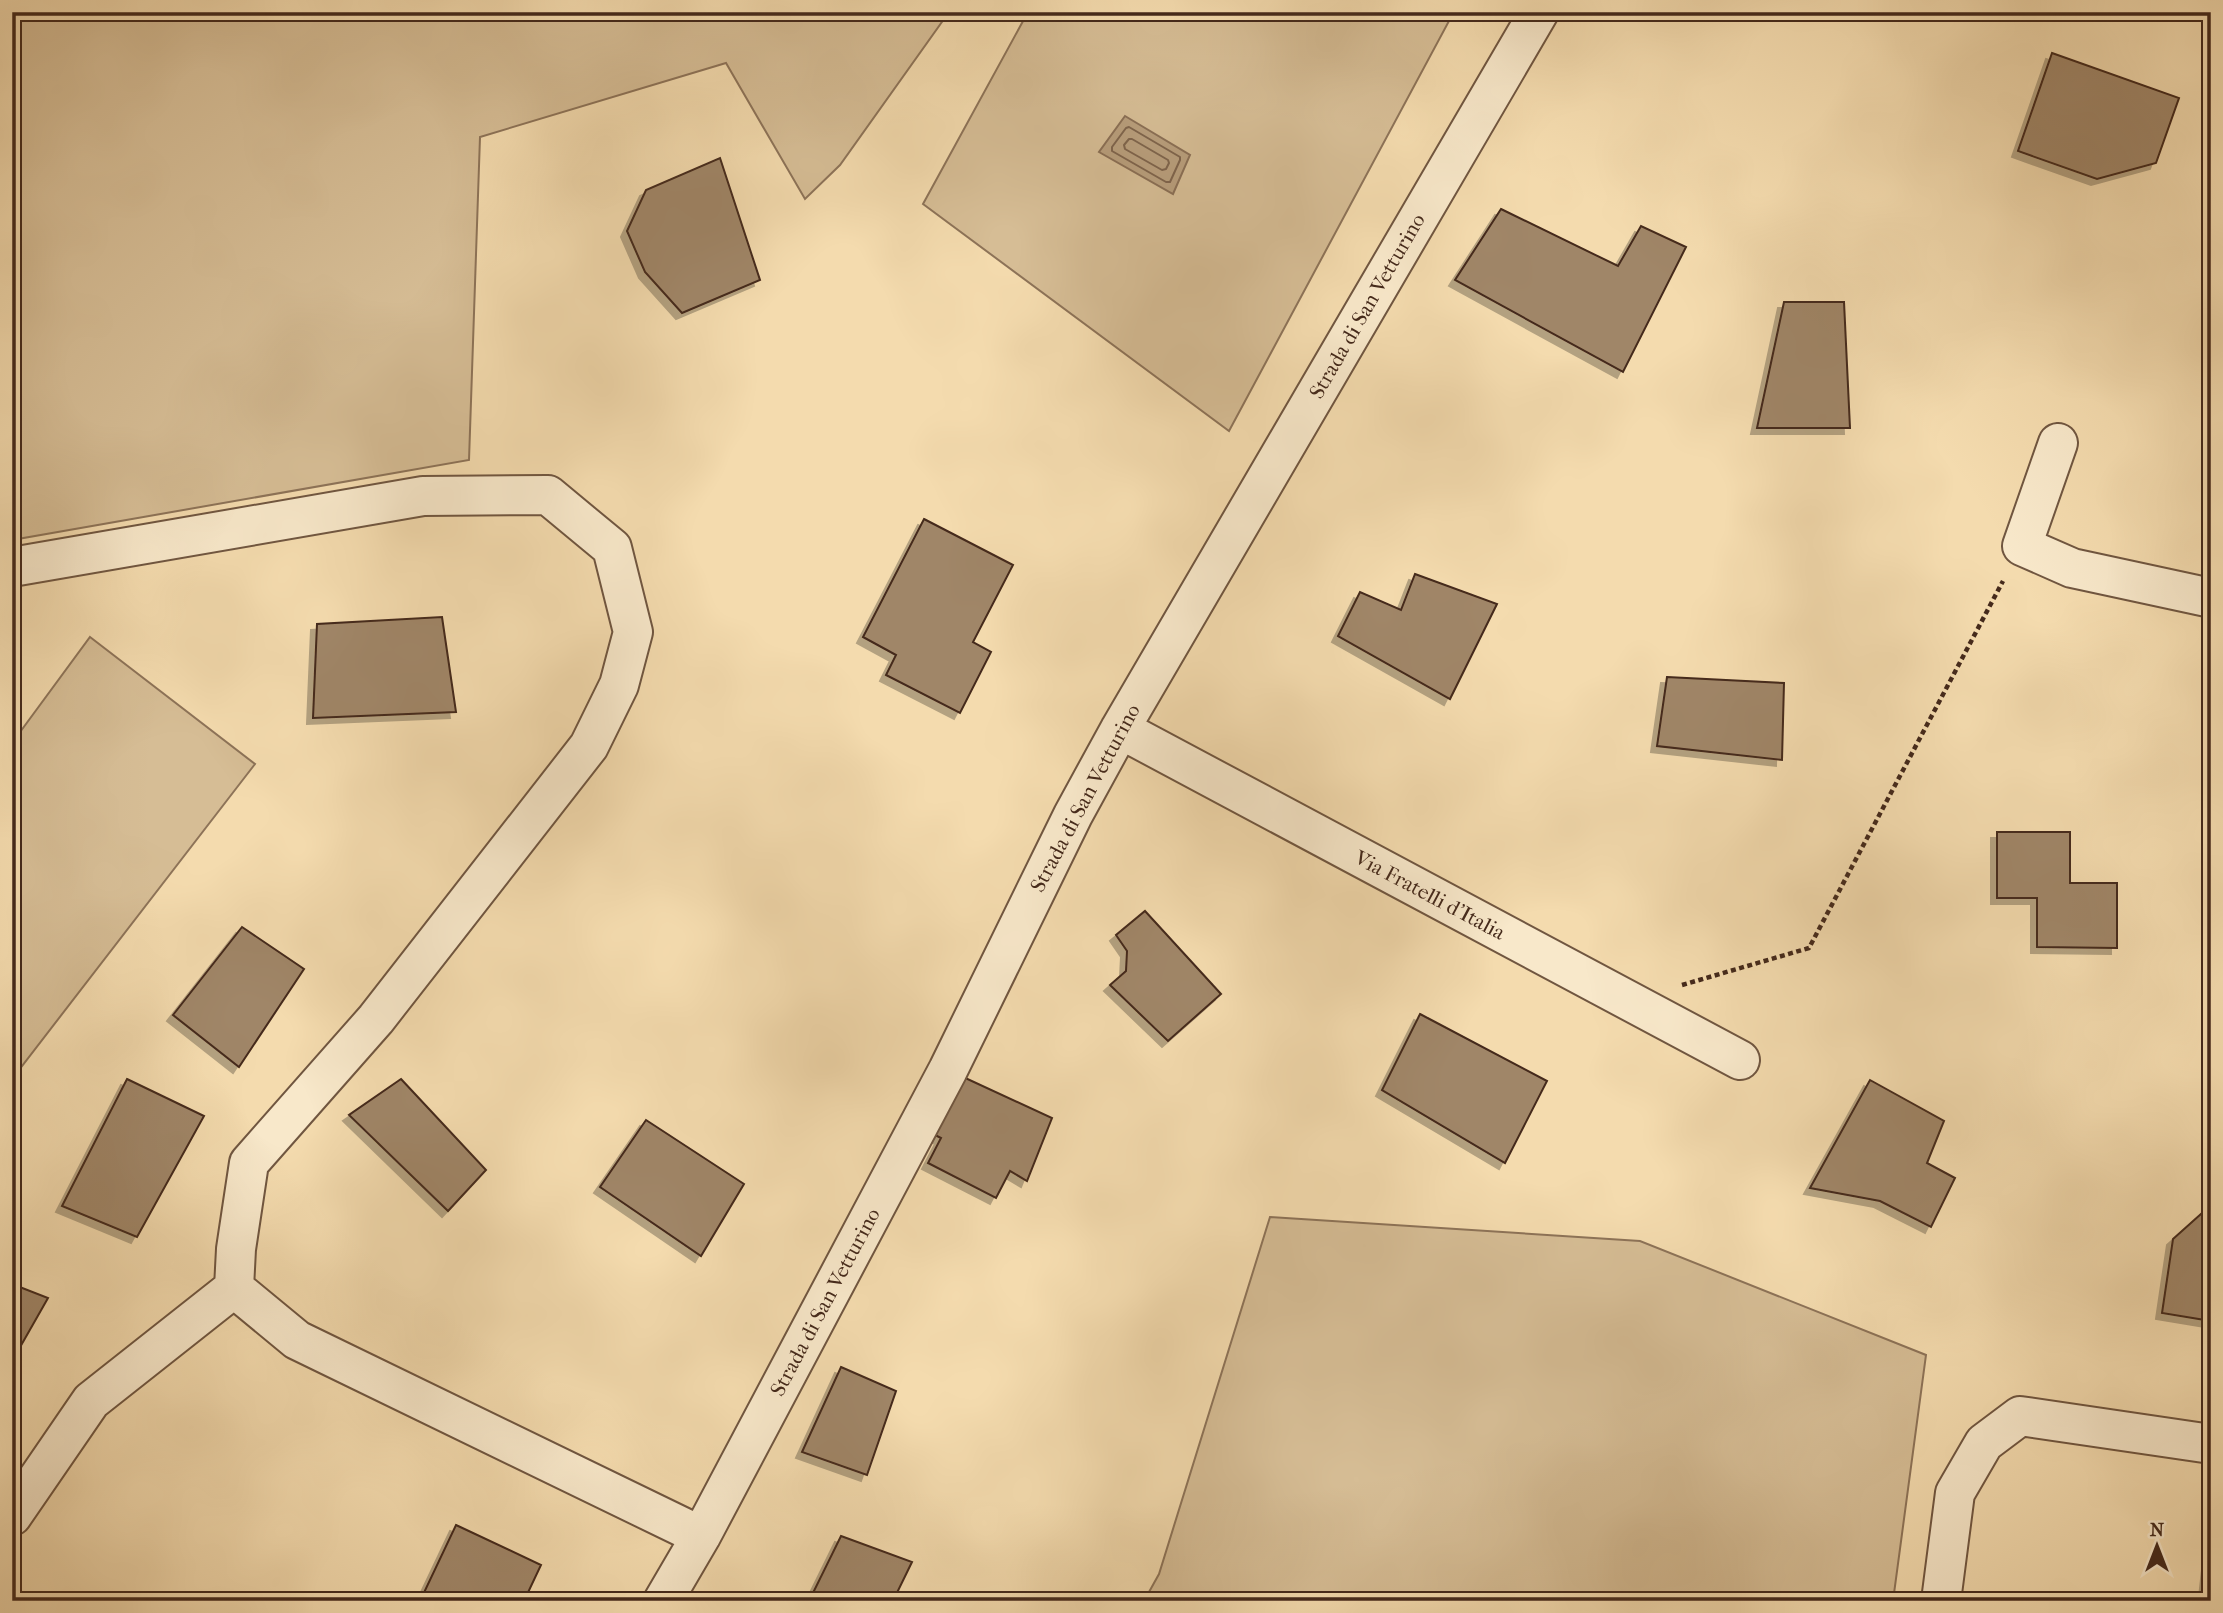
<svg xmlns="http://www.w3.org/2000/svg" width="2223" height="1613" viewBox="0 0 2223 1613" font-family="'IM FELL French Canon',serif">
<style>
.green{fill:#d6bd95;stroke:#8d7358;stroke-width:2}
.water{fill:#b89e7c;stroke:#8a6f55;stroke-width:2}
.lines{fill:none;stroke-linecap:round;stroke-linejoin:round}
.shore{stroke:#7e644c;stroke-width:2}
.building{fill:#a08667;stroke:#44291b;stroke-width:2;filter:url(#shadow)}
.street-casing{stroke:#705640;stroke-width:42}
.path{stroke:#44291b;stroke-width:4.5;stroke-dasharray:5 3.5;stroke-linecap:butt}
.street{stroke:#f8e8ca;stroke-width:38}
.labels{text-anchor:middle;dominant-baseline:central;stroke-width:6;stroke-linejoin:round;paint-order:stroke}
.street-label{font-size:21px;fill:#44291b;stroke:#f8e8ca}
</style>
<defs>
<filter id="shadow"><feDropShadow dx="-6" dy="6" stdDeviation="0" flood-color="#0004"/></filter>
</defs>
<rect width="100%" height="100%" fill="#f4dbae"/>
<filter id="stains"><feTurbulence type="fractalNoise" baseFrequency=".00286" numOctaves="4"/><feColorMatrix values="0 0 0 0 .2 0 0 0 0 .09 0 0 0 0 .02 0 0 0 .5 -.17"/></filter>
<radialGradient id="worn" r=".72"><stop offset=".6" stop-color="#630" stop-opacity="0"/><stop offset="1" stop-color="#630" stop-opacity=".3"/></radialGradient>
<path class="green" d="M12,12H949L840,165L805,199L726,63L480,137L469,460L12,540Z
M1028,12H1440L1449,21L1229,431L923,204Z
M90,637L255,764L12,1079V743Z
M1270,1217L1640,1241L1926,1355L1893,1601H1144L1159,1574Z"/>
<path class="water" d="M1125,116L1190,155L1173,194L1099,152Z"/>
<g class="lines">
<path class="shore" d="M1129,127L1180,157V160L1170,182H1166L1112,151V147L1126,128Z
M1129,139H1132L1168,160L1169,163L1166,169L1162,170L1125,149L1124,145Z"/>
</g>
<path class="building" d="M2052,53L2179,98L2156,163L2097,179L2018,151Z
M720,158L760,280L682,313L645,272L627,231L646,190Z
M1501,209L1618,266L1641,226L1686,247L1623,372L1455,280Z
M1784,302H1844L1850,428H1757Z
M924,519L1013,565L973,642L991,652L960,713L886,675L896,655L863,637Z
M1415,574L1497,604L1450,699L1338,636L1360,592L1401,610Z
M442,617L456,712L313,718L317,624Z
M1667,677L1784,683L1782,760L1657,746Z
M1997,832H2070V883H2117V948L2037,947V898H1997Z
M1145,911L1221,994L1168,1041L1110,985L1126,971L1127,951L1116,935Z
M242,927L304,969L239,1067L173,1015Z
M1420,1014L1547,1081L1505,1163L1382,1090Z
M948,1070L1052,1118L1027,1181L1010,1171L996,1198L928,1163L941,1138L919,1127Z
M127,1079L204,1116L137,1237L62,1206Z
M401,1079L486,1170L448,1211L349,1115Z
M1870,1080L1944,1121L1927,1163L1955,1178L1931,1227L1880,1201L1810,1188Z
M646,1120L744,1184L701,1256L600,1187Z
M2211,1205V1321L2162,1313L2173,1239Z
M12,1284L48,1298L15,1356L12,1355Z
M841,1367L896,1391L867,1475L802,1452Z
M456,1525L541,1565L524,1601H420Z
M841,1536L912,1562L893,1601H809Z
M2210,1545L2211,1601H2204Z"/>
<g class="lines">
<g class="street-casing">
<path id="street" d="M2058,443L2022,546L2072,568L2211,598
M12,567L423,496L548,495L612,548L633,632L619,685L589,746L376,1019L249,1163L236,1249L234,1288L297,1340L701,1536
M1120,729L1740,1060
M12,1516L91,1401L234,1288
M663,1601L701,1536L948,1070L1073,815L1120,729L1539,12
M1941,1601L1955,1493L1984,1443L2020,1416L2211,1444"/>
</g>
<path class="path" d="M1682,985L1809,948L2003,581"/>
<use href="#street" class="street"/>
</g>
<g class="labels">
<g class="street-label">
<text transform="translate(1367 306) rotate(-60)">Strada di San Vetturino</text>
<text transform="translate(1085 798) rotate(-62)">Strada di San Vetturino</text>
<text transform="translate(1430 895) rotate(28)">Via Fratelli d'Italia</text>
<text transform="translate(825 1302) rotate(-62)">Strada di San Vetturino</text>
</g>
</g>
<rect width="2223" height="1613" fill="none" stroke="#f4dbae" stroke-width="42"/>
<rect x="14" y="14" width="2195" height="1585" fill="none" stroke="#44291b" stroke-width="3.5"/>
<rect x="21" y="21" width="2181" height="1571" fill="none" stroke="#44291b" stroke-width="2"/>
<g transform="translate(2157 1546)" stroke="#f8e8ca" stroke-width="5" paint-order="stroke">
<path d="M0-5L12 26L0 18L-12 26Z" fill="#44291b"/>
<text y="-10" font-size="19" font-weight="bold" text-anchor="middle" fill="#44291b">N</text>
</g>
<rect width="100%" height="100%" filter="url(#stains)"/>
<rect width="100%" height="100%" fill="url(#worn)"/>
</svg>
